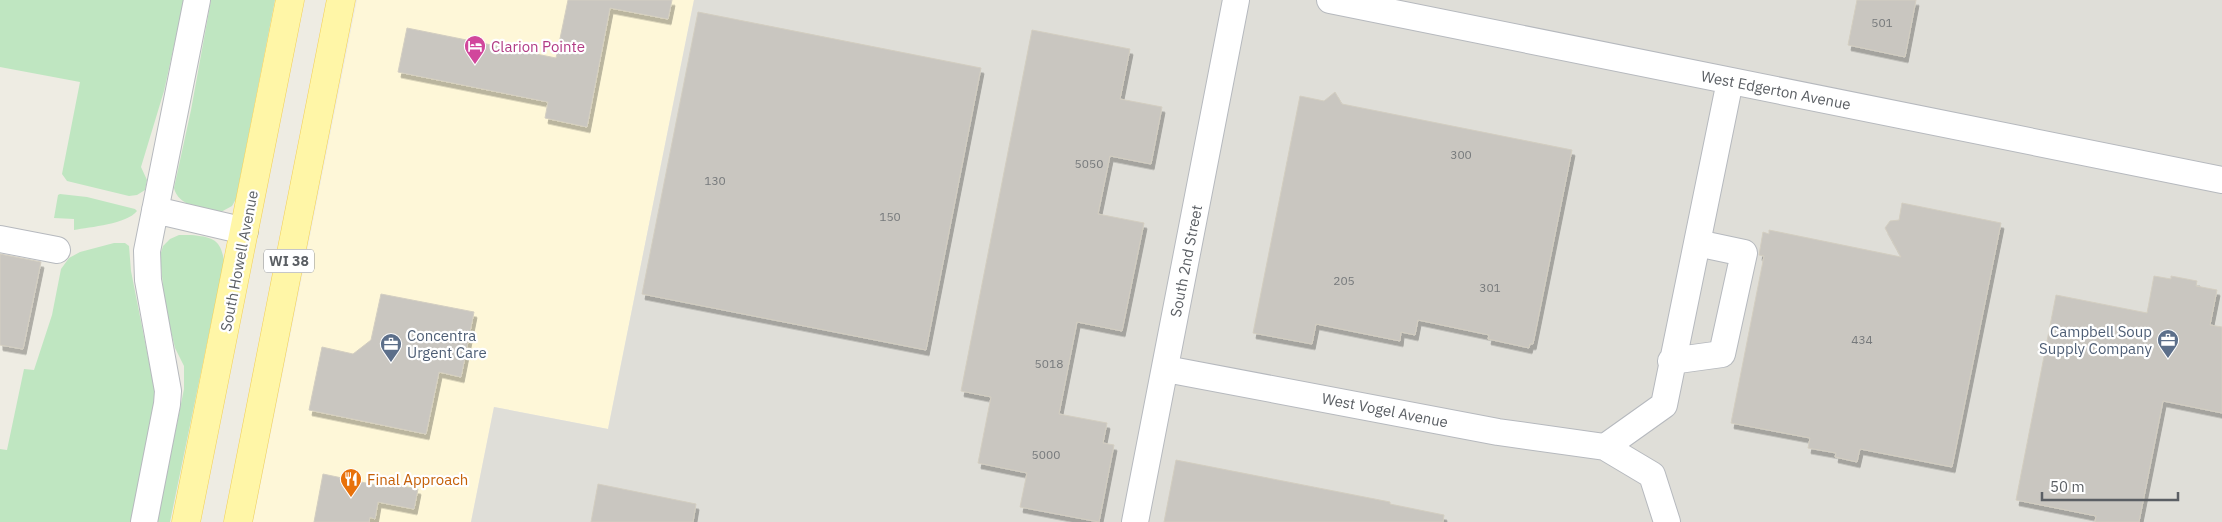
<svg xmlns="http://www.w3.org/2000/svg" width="2222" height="522" viewBox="0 0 2222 522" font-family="'IBM Plex Sans',sans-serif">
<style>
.commercial{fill:#fef7d8}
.industrial{fill:#dfded8}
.green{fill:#bfe6c1}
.building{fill:#c9c6c0;stroke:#d3cec1;filter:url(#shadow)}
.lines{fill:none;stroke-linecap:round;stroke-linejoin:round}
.minor-casing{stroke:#b6b9be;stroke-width:28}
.major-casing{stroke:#f2cf58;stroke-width:29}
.minor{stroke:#fff;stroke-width:26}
.major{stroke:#fff6a7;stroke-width:28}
.labels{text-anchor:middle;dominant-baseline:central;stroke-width:4.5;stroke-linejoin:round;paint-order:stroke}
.number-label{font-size:12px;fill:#76797b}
.shield{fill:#fff;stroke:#8c8f92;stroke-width:1}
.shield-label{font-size:14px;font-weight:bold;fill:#5b5f64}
.hotel-label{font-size:15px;fill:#b23c85;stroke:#fff;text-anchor:start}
.street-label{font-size:15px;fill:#5b5f64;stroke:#fff}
.service-label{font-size:15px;fill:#4e5e75;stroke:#fff;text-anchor:end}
.food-label{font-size:15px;fill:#c56008;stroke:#fff;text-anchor:start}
</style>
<defs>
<filter id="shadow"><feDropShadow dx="3" dy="5.5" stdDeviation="0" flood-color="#0004"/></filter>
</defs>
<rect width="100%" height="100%" fill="#eeece3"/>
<path class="commercial" d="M357,0H694L608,429L494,407L471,522H253Z"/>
<path class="industrial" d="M694,0H2222V522H471L494,407L608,429Z"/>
<path class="green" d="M0,0H184L164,91L141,167L147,180L145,190L137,195L129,196L67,181L62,174L80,82L0,67Z
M211,0H275L236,199L232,206L219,213C203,209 178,206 174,188L191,110Z
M60,194L87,197L135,209L137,211C127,224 90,227 74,230V219L54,218L58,195Z
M191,235C212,237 221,239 224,261L170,522H157L184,389V366L175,348L165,307L160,256L163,246L170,239L179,235Z
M114,243H125L129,246L131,271L150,367L158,391L133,522H0V449L7,450L24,369L34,370L52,315L61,269L69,258L80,252Z"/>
<path class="building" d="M568,0H672L668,19L610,8L587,127L545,118L548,102L398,72L407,28L556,58Z
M1857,0H1916L1905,57L1848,45Z
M698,12L981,68L926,350L642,294Z
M1032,30L1130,49L1120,99L1162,107L1151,164L1110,156L1098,214L1144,223L1122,331L1077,322L1059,414L1107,423L1103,443L1114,445L1099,522L1020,507L1027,473L978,463L991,397L961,391Z
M1335,92L1342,104L1572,150L1533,344H1530L1529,348L1488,339L1489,335L1418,320L1415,335L1401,332L1400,341L1316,324L1312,344L1253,333L1300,96L1324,101Z
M1902,203L2001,223L1952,467L1860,449L1857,462L1835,457L1836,453L1808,448L1810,438L1731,423L1764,256L1759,255L1763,232L1769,234V230L1901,257L1885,228L1890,221L1899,220Z
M0,254L41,262L23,349L0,345Z
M2154,276L2171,279V276L2197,281L2196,286L2217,290L2210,325L2222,327V413L2163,401L2139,522H2095L2096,516L2016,500L2056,295L2147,313Z
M381,294L474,312L461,377L439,372L426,434L309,410L322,347L353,354L371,340Z
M1176,460L1390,502V504L1444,515L1443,522H1164Z
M323,474L385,487L386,483L418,489L414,509L378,502L375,519L370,517L369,522H314Z
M598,484L696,504L693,522H591Z"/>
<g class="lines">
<g class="minor-casing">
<path id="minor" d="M1330,0L2222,180
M155,210L245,231
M0,239L57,250
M1671,361L1722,354L1744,253L1697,243
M1166,369L1498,432L1605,447L1652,475L1667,522
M1605,447L1664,405L1730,81
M144,522L167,404L168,391L148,280L147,251L197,0
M1135,522L1236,0"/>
</g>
<g class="major-casing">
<path id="major" d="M186,522L290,0
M238,522L341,0"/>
</g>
<use href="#minor" class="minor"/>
<use href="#major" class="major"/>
</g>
<defs>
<g id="hotel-pin" transform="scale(1.125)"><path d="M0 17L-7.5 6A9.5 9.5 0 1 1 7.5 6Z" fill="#d1479c" stroke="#fff"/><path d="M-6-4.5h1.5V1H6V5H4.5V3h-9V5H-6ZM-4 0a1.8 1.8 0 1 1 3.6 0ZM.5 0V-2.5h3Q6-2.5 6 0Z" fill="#fff"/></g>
<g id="office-pin" transform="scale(1.125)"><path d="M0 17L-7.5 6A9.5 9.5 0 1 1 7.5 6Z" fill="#5c6f8a" stroke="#fff"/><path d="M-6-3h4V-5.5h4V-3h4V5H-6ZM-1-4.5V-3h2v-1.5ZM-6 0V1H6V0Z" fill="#fff"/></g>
<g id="restaurant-pin" transform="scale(1.125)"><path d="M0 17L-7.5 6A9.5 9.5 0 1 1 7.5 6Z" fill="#e8710a" stroke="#fff"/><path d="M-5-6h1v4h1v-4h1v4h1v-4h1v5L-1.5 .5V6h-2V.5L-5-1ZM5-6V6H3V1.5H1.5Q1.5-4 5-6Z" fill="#fff"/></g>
</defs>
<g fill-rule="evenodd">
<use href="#hotel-pin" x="475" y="46"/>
<use href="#office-pin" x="2168" y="340"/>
<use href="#office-pin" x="391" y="344"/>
<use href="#restaurant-pin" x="351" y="479"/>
</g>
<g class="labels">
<g class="number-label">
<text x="1882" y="22">501</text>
<text x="1461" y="154">300</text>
<text x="1089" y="163">5050</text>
<text x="715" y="180">130</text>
<text x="890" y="216">150</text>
<text x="1344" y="280">205</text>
<text x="1490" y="287">301</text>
<text x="1862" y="339">434</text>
<text x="1049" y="363">5018</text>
<text x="1046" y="454">5000</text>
</g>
<rect class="shield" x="264" y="249.5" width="50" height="23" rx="4"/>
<g class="shield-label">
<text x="289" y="261">WI 38</text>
</g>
<g class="hotel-label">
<text x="491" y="46">Clarion Pointe</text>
</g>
<g class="street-label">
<text transform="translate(1776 90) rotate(11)">West Edgerton Avenue</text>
<text transform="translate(239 261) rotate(-79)">South Howell Avenue</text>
<text transform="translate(1186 261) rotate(-79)">South 2nd Street</text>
<text transform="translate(1385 410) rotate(11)">West Vogel Avenue</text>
</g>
<g class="service-label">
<text x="2152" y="331">Campbell Soup<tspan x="2152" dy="17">Supply Company</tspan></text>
<text x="407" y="335" text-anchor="start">Concentra<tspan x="407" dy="17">Urgent Care</tspan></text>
</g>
<g class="food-label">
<text x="367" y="479">Final Approach</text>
</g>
</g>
<path d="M2042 492v8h136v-8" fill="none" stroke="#5b5f64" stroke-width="2.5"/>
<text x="2050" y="492" font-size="15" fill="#5b5f64" stroke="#ffffff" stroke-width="4" paint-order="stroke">50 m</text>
</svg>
